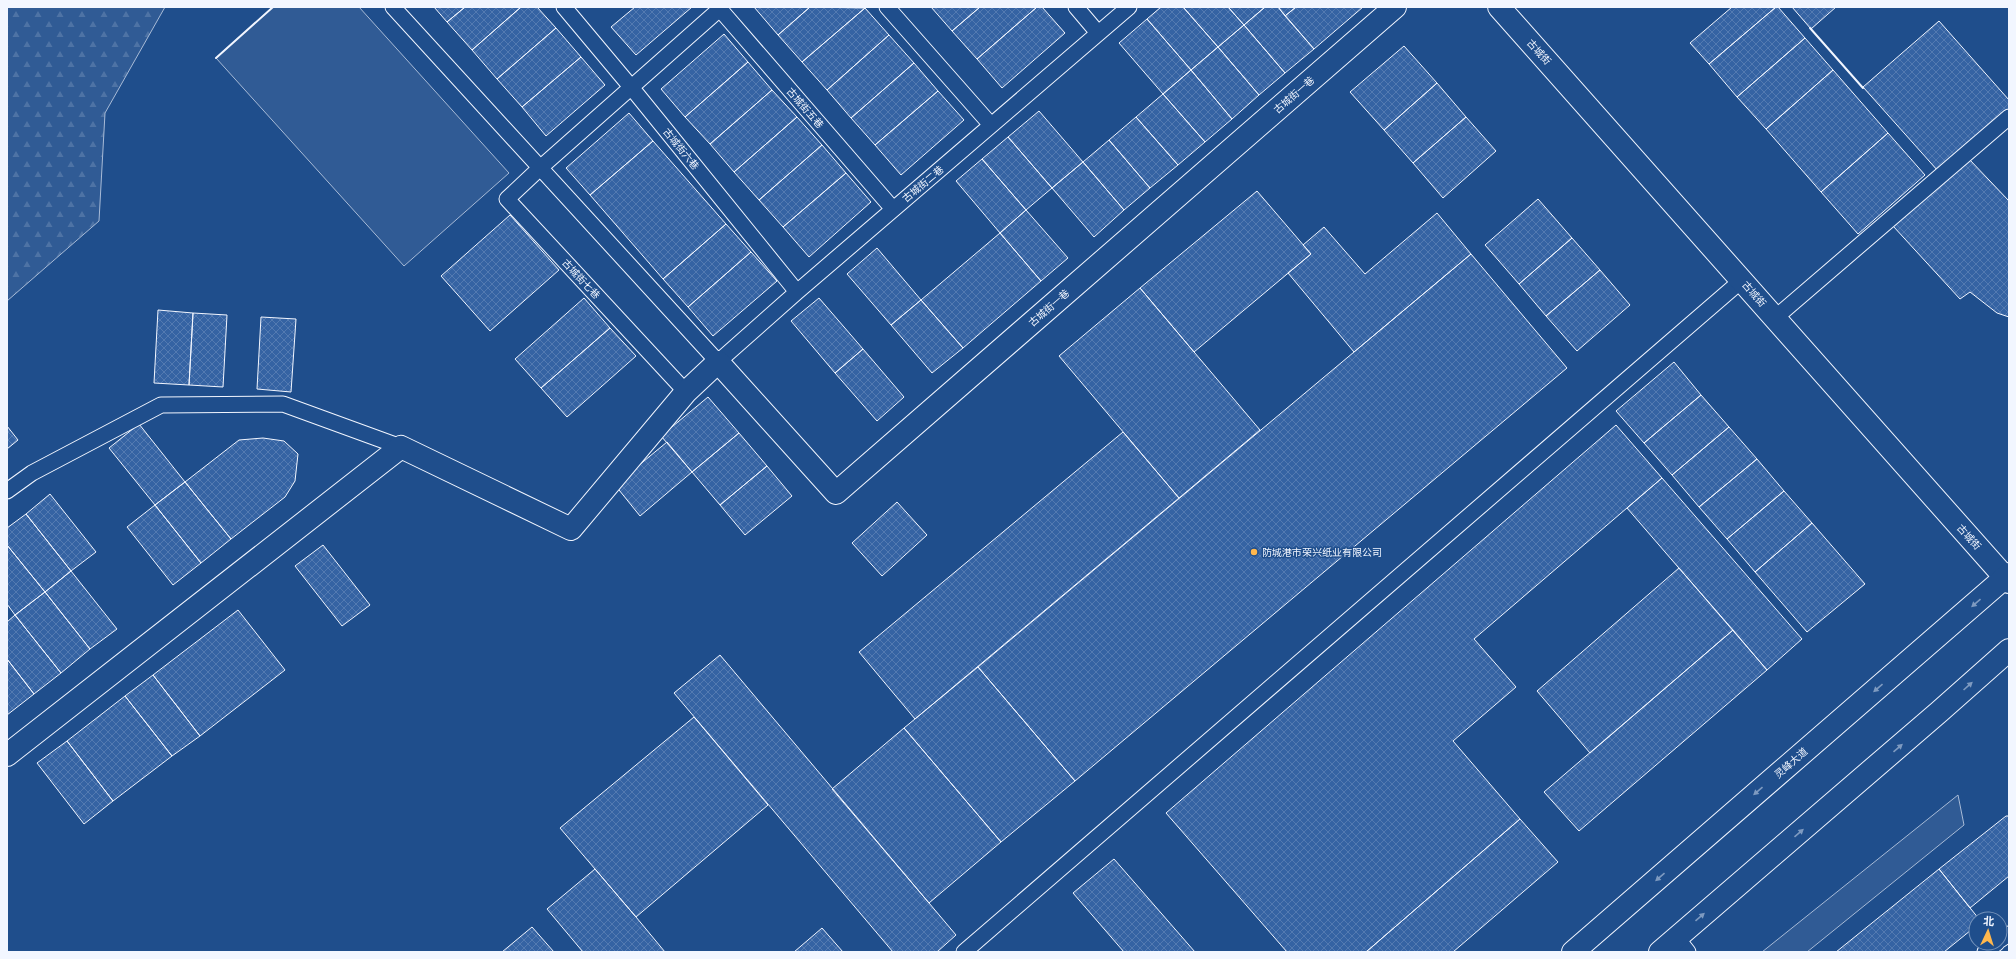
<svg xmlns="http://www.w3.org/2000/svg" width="2016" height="959" viewBox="0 0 2016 959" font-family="Quicksand,'Noto Sans SC',sans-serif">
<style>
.forest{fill:url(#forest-firs);stroke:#a8bbd7}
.built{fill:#305b95;stroke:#a8bbd7}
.building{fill:url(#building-cross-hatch);stroke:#f2f6ff}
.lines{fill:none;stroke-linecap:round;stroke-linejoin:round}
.service-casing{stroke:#f2f6ff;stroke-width:17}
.minor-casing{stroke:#f2f6ff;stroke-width:24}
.primary-casing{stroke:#f2f6ff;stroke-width:24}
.service{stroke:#1f4e8c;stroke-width:15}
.minor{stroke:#1f4e8c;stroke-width:22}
.primary{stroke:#1f4e8c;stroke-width:22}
.wall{stroke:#f2f6ff;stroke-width:2}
.oneway{fill:#7e9ac0}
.poi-dot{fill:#ffb74d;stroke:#1f4e8c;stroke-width:1.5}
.labels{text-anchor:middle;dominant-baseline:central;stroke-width:3;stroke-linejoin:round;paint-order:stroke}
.street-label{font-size:10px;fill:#f2f6ff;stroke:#1f4e8c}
.poi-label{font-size:10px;fill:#f2f6ff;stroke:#1f4e8c;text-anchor:start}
</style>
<defs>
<pattern id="forest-firs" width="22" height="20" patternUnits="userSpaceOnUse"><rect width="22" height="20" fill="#305b95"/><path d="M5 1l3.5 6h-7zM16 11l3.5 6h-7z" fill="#4e73a5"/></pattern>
<pattern id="building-cross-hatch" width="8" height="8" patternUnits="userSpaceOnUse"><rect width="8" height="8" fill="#3563a3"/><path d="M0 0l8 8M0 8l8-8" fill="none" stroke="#537ab1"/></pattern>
</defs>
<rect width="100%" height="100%" fill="#1f4e8c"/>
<path class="forest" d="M7,7H165L105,113L99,221L7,301Z"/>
<path class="built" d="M273,7H359L509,173L404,266L216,58Z
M1958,795L1964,825L1807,952H1762Z"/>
<path class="building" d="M434,7H465L447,22Z
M465,7H521L472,50L447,22Z
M521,7H537L556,28L497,79L472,50Z
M635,7H692L636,55L611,27Z
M754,7H810L778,35Z
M810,7L865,8L802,62L778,35Z
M931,7H980L952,31Z
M980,7H1037L977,59L952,31Z
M1037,7H1042L1065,33L1002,88L977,59Z
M1161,7H1183L1218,47L1191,70L1147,19Z
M1183,7H1228L1244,25L1218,47Z
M1228,7H1265L1244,25Z
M1265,7H1278L1314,49L1285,73L1244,25Z
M1278,7H1296L1285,16Z
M1296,7H1363L1314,49L1285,16Z
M1732,7H1776L1709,64L1690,43Z
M1776,7H1778L1805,38L1737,97L1709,64Z
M1792,7H1836L1811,29Z
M865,8L889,35L827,90L802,62Z
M1147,19L1191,70L1163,94L1119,43Z
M1939,21L2009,100V109L1938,171L1863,87Z
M1244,25L1285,73L1259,95L1218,47Z
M556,28L581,57L522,107L497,79Z
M724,34L748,62L685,117L661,89Z
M889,35L914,63L851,118L827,90Z
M1805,38L1833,70L1766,129L1737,97Z
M1404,46L1437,83L1384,130L1350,92Z
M1218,47L1259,95L1232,119L1191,70Z
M581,57L605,85L546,136L522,107Z
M748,62L772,90L710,144L685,117Z
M914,63L938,91L875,145L851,118Z
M1191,70L1232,119L1205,142L1163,94Z
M1833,70L1888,133L1821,192L1766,129Z
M1437,83L1466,117L1413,163L1384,130Z
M772,90L797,117L734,172L710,144Z
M938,91L964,120L901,175L875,145Z
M1163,94L1205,142L1178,165L1136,117Z
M1039,111L1083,162L1052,188L1008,137Z
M629,113L653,141L590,195L566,168Z
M797,117L822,145L759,200L734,172Z
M1136,117L1178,165L1150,188L1109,140Z
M1466,117L1496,151L1443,198L1413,163Z
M1888,133L1925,175L1858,234L1821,192Z
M1008,137L1052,188L1026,210L982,159Z
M1109,140L1150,188L1124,210L1083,162Z
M653,141L726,224L663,279L590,195Z
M822,145L846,173L783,227L759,200Z
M982,159L1026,210L1000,233L956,181Z
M1969,159L2009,201V317L1997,313L1970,292L1960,299L1893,226Z
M1083,162L1124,210L1094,237L1052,188Z
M846,173L871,202L809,257L783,227Z
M1257,191L1311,254L1194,352L1140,288Z
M1538,199L1572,238L1519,284L1485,245Z
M1026,210L1068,258L1041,281L1000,233Z
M1437,213L1471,254L1354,352L1288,273L1311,254L1303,245L1324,227L1365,274Z
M510,215L559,270L490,331L441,276Z
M726,224L751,252L688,307L663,279Z
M1000,233L1041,281L963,348L921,300Z
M1572,238L1600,270L1546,316L1519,284Z
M877,248L921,300L891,325L847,274Z
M751,252L777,281L713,336L688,307Z
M1471,254L1567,368L1075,781L978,667Z
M1600,270L1630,305L1577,351L1546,316Z
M1140,288L1260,430L1179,498L1059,356Z
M584,298L610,328L541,388L515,359Z
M819,298L863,349L835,373L791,321Z
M921,300L963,348L932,373L891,325Z
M158,310L193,313L189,385L154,383Z
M193,313L227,315L223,387L189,385Z
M261,317L296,319L291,392L257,389Z
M610,328L636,356L567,417L541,388Z
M863,349L904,397L877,421L835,373Z
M1674,362L1701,395L1644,443L1616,411Z
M1701,395L1729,427L1672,475L1644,443Z
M708,397L739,433L692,472L661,436Z
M139,424L185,482L155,505L109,448Z
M1616,425L1662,478L1474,639L1516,687L1453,741L1520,819L1366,952H1287L1166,813Z
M7,426L18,440L7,449Z
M1729,427L1757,459L1699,507L1672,475Z
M1123,432L1179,498L915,719L859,652Z
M739,433L767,466L720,505L692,472Z
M263,438L284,441L298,454L295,481L285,497L231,539L185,482L239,440Z
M667,442L692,472L640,516L615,485Z
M1757,459L1784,491L1727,539L1699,507Z
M767,466L792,496L745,535L720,505Z
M1662,478L1802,639L1767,670L1627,508Z
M185,482L231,539L201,563L155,505Z
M1784,491L1812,523L1755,572L1727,539Z
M50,494L96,552L71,571L26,514Z
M897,502L927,535L882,576L852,543Z
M155,505L201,563L173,585L127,527Z
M26,514L71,571L45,592L7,545V528Z
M1812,523L1865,584L1807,632L1755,572Z
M7,545L45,592L15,615L7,604Z
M323,545L370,605L342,626L295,566Z
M1679,568L1733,630L1590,753L1537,691Z
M71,571L117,629L90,649L45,592Z
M45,592L90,649L61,673L15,615Z
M238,610L285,670L200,736L153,675Z
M15,615L61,673L34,694L7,659V622Z
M1733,630L1767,670L1579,831L1544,792Z
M720,655L956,935L937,952H893L674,693Z
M7,659L34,694L7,715Z
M978,667L1075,781L1001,842L904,728Z
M153,675L200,736L172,756L125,696Z
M125,696L172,756L113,801L67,741Z
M694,717L768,805L636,917L560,828Z
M904,728L1001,842L929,903L832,789Z
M67,741L113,801L84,824L37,763Z
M2006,816H2009V876L1970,908L1939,869Z
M1520,819L1558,862L1453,952H1366Z
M1114,859L1195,952H1124L1073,893Z
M595,869L636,917L665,952H583L547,909Z
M1939,869L1979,919H1976V926L1944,952H1836Z
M532,927L554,952H502Z
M822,928L843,952H794Z"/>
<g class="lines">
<g class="service-casing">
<path id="service" d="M393,7L718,362L797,292L1129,7
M564,7L631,87L797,292
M718,7L893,209
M887,7L991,125
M1076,7L1098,33
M1775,318L2009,117
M686,392L507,199L540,168L722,7
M7,491L32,473L161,405L283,404L401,447
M1677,938L1688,952
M2000,940L2009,934
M964,952L1742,280
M1985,952L1997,943"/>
</g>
<g class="minor-casing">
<path id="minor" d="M1499,7L2009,582
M7,755L401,447L571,529L686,392L718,362L836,493L1395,7"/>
</g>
<g class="primary-casing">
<path id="primary" d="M1573,952L2009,574
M1660,952L1939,712L2009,650"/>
</g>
<use href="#service" class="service"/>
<use href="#minor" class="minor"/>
<use href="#primary" class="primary"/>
<path class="wall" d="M1810,28L1863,88
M216,58L273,7"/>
</g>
<defs><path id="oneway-solid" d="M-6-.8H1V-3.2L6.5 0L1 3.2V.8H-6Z"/></defs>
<g class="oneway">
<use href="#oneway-solid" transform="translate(1976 603) rotate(139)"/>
<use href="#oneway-solid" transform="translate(1968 686) rotate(-42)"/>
<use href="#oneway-solid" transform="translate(1878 688) rotate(139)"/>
<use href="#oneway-solid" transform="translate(1898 748) rotate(-41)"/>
<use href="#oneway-solid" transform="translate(1758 791) rotate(139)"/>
<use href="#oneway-solid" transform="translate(1799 833) rotate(-41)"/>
<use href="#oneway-solid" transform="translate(1660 877) rotate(139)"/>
<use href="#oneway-solid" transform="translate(1700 917) rotate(-41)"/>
</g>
<circle class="poi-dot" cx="1254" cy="552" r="4"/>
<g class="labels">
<g class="street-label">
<text transform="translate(1539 52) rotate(48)">古城街</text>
<text transform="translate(1294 95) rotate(-41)">古城街一巷</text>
<text transform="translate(805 108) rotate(49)">古城街五巷</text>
<text transform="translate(681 149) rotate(51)">古城街六巷</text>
<text transform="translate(923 184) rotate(-40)">古城街二巷</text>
<text transform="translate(581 279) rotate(47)">古城街七巷</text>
<text transform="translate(1754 294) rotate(49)">古城街</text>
<text transform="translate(1049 308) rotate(-41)">古城街一巷</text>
<text transform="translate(1969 537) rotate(48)">古城街</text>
<text transform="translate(1791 763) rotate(-41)">灵峰大道</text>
</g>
<g class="poi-label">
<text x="1262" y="552">防城港市荣兴纸业有限公司</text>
</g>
</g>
<rect width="2016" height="959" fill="none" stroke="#f2f6ff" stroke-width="16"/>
<g transform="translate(1988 931) rotate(4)"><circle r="19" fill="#1f4e8c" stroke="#7391ba"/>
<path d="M0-3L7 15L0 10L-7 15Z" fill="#ffb74d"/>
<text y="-6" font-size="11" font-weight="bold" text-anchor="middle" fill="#f2f6ff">北</text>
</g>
</svg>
